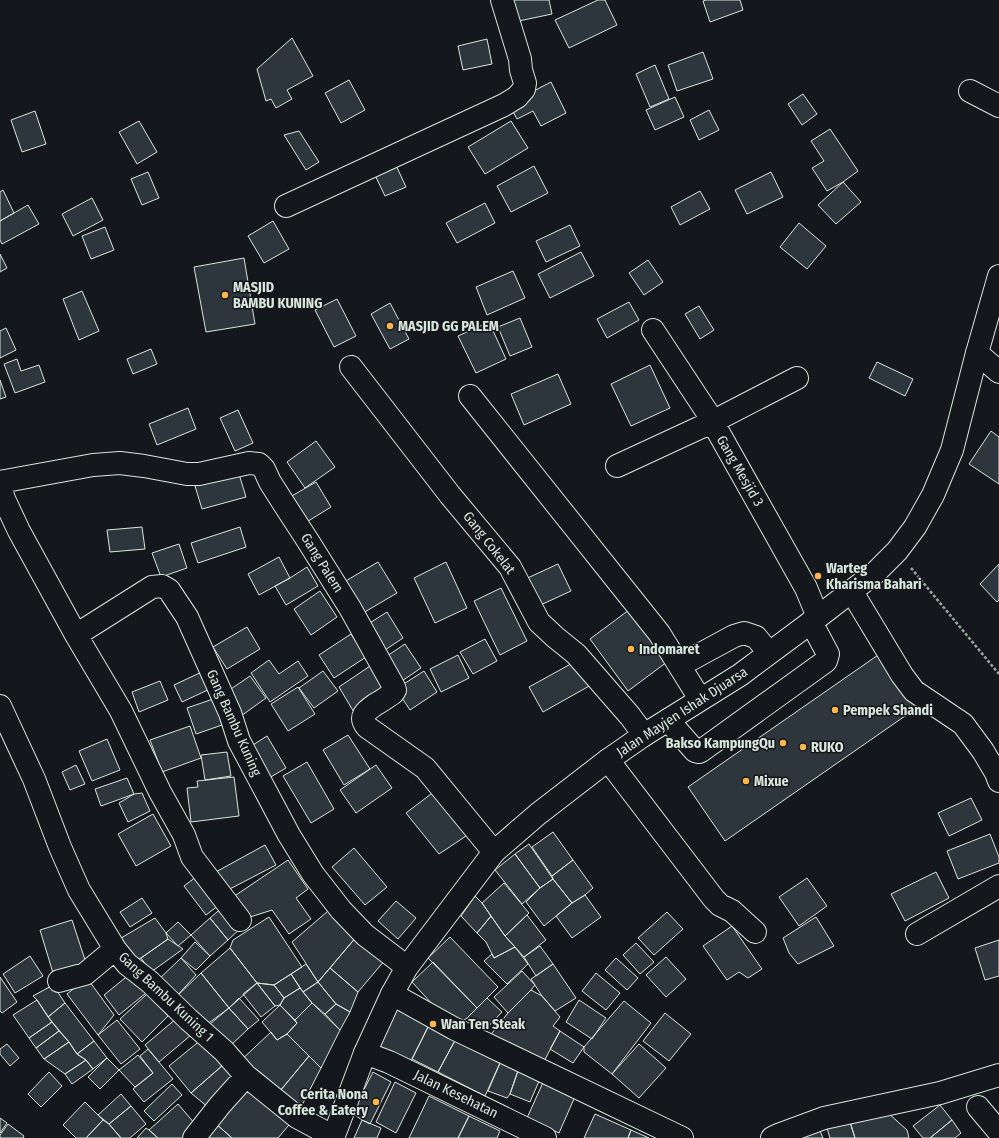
<svg xmlns="http://www.w3.org/2000/svg" width="999" height="1138" viewBox="0 0 999 1138" font-family="'Fira Sans Condensed',sans-serif">
<style>
.building{fill:#2c363c;stroke:#d8e6dc}
.lines{fill:none;stroke-linecap:round;stroke-linejoin:round}
.minor-casing{stroke:#d8e6dc;stroke-width:24}
.major-casing{stroke:#d8e6dc;stroke-width:24}
.path{stroke:#9da8a2;stroke-width:2.5;stroke-dasharray:3 2;stroke-linecap:butt}
.minor{stroke:#14181c;stroke-width:22}
.major{stroke:#14181c;stroke-width:22}
.poi-dot{fill:#ffb74d;stroke:#14181c;stroke-width:1.5}
.labels{text-anchor:middle;dominant-baseline:central;stroke-width:3;stroke-linejoin:round;paint-order:stroke}
.poi-label{font-size:14px;font-weight:bold;fill:#d8e6dc;stroke:#14181c;text-anchor:start}
.street-label{font-size:14px;fill:#d8e6dc;stroke:#14181c}
</style>
<rect width="100%" height="100%" fill="#14181c"/>
<path class="building" d="M513,0H549L552,14L514,22Z
M598,0H605L617,25L569,48L555,20Z
M706,0H740L743,10L710,22L703,1Z
M292,38L313,76L287,90L292,99L276,108L271,99L266,101L257,69Z
M487,39L492,64L463,70L458,46Z
M703,52L713,79L677,91L668,65Z
M655,65L669,99L650,107L636,74Z
M349,80L365,110L341,123L325,93Z
M551,82L566,113L541,126L533,111L517,119L509,104Z
M803,94L817,114L802,125L788,104Z
M675,97L684,117L655,130L646,110Z
M709,110L719,130L699,140L690,120Z
M35,111L46,144L22,152L11,120Z
M139,121L157,152L137,164L119,132Z
M511,121L528,148L485,174L468,147Z
M830,129L858,171L843,182L827,191L812,168L824,161L811,141Z
M299,131L319,162L306,170L284,135Z
M394,161L406,187L385,196L373,171Z
M534,166L548,193L511,212L497,186Z
M148,172L159,198L142,205L131,179Z
M771,172L783,197L747,214L735,190Z
M843,182L861,202L836,224L818,205Z
M3,190L14,213L0,221V192Z
M700,191L710,209L680,225L671,207Z
M92,198L103,220L73,236L62,214Z
M485,203L495,223L457,243L446,223Z
M28,205L39,224L2,244L0,240V221Z
M273,221L289,249L264,263L248,236Z
M799,223L826,246L807,269L780,247Z
M570,225L580,246L546,262L536,241Z
M105,227L114,250L91,259L82,236Z
M581,252L594,276L550,298L538,274Z
M0,254L7,268L0,272Z
M244,258L255,324L206,332L194,267Z
M648,260L663,282L644,295L629,273Z
M513,271L525,298L487,315L476,287Z
M82,291L99,331L79,340L63,299Z
M337,299L356,336L334,347L315,310Z
M629,302L639,320L607,338L597,319Z
M390,303L409,339L390,349L371,314Z
M699,306L714,330L700,339L685,314Z
M520,318L532,347L510,356L498,327Z
M489,322L506,359L476,373L458,336Z
M6,328L16,350L0,358V331Z
M151,349L157,364L133,374L127,359Z
M17,359L21,371L39,365L45,382L15,393L4,364Z
M877,362L913,379L905,396L869,378Z
M650,365L670,408L631,426L611,384Z
M558,374L571,404L524,425L511,394Z
M0,380L6,397L0,399Z
M188,408L196,429L157,445L149,424Z
M238,410L253,443L235,451L220,418Z
M991,431L999,437V484L969,464Z
M316,441L335,467L305,488L287,462Z
M239,474L246,497L202,509L195,486Z
M316,482L331,507L305,523L290,497Z
M142,527L145,549L110,552L107,530Z
M240,527L246,547L198,563L191,543Z
M179,544L187,568L161,577L152,553Z
M279,557L290,578L259,595L248,574Z
M378,562L397,593L363,613L344,582Z
M446,562L467,608L435,623L414,578Z
M558,564L571,591L534,608L521,581Z
M999,564V600L997,602L980,584Z
M307,567L318,586L286,605L275,586L290,578Z
M501,588L527,641L500,655L474,601Z
M320,591L337,617L311,635L294,609Z
M633,607L671,659L628,691L590,639Z
M387,612L403,638L382,652L365,626Z
M247,627L260,649L227,669L213,647Z
M351,634L366,657L334,678L319,655Z
M485,639L497,661L473,674L460,652Z
M405,644L421,668L399,683L384,658Z
M881,653L918,707L725,841L688,787Z
M458,655L469,678L441,692L430,669Z
M269,660L279,674L298,661L308,676L270,702L251,673Z
M578,660L591,685L543,712L529,687Z
M376,662L392,690L355,714L339,687Z
M206,670L214,687L182,702L174,685Z
M323,671L338,691L314,708L299,688Z
M424,671L437,692L410,710L396,689Z
M250,676L266,698L241,716L225,693Z
M160,681L168,700L139,712L132,692Z
M298,687L315,714L288,731L271,704Z
M216,698L225,724L196,734L187,708Z
M190,726L201,758L162,772L150,740Z
M348,735L370,769L344,785L323,750Z
M267,736L286,768L264,781L245,750Z
M107,739L120,770L92,781L79,751Z
M227,752L231,776L205,780L201,755Z
M307,762L334,809L311,823L283,776Z
M76,765L85,784L70,790L62,772Z
M376,765L392,788L356,813L340,790Z
M234,777L239,816L191,822L187,788L198,787L197,781Z
M127,778L134,794L101,806L95,789Z
M435,791L469,834L439,854L406,813Z
M142,793L150,811L128,822L119,803L134,794Z
M971,798L982,820L949,836L938,813Z
M153,814L171,846L136,866L118,834Z
M553,832L573,860L552,876L532,847Z
M990,834L999,857V863L958,879L947,851Z
M529,844L553,879L540,888L515,854Z
M265,845L276,865L224,892L214,873Z
M354,848L387,887L365,905L332,867Z
M515,854L540,888L522,904L495,870Z
M288,860L308,889L296,898L311,919L289,934L272,910L247,918L233,897Z
M573,860L593,888L585,895L572,903L553,879L552,876Z
M936,872L949,898L905,921L891,894Z
M200,874L223,902L206,915L184,886Z
M807,878L827,906L799,926L779,897Z
M553,879L572,903L544,926L526,902L540,888Z
M504,883L529,913L505,936L482,903Z
M585,895L601,917L572,938L556,916L572,903Z
M475,896L482,903L491,916L477,933L461,916Z
M142,898L152,913L130,927L120,912Z
M396,901L416,918L398,939L378,921Z
M224,906L242,927L228,940L210,918Z
M328,911L357,936L318,982L292,942Z
M667,912L683,929L654,955L638,938Z
M527,915L546,940L524,957L505,936Z
M491,916L505,936L515,947L494,958L486,942L477,933Z
M269,917L302,967L274,985L257,983L230,948L233,940Z
M816,917L834,946L798,964L789,953L783,938Z
M155,918L166,933L168,939L141,958L128,962L116,941Z
M210,918L228,940L210,956L191,935Z
M72,920L86,963L53,973L40,930Z
M178,922L191,935L178,946L166,933Z
M732,926L762,969L748,978L739,972L727,980L703,946Z
M357,936L385,960L358,992L330,968Z
M450,937L498,987L477,1008L428,958Z
M168,939L183,949L151,972L141,958Z
M999,940V976L985,980L975,948Z
M195,942L210,956L196,970L181,958Z
M636,943L654,962L640,974L623,955Z
M540,946L553,964L536,976L524,957Z
M515,947L528,964L507,984L484,961L492,954L494,958Z
M230,948L257,983L229,1008L201,973Z
M30,956L43,976L15,993L3,974Z
M666,957L686,979L666,997L646,975Z
M181,958L196,975L174,999L155,983Z
M616,958L638,978L627,990L605,970Z
M433,962L477,1008L467,1018L453,1027L412,982Z
M306,964L318,982L303,992L291,974Z
M553,964L576,998L555,1011L542,996L531,979Z
M330,968L358,992L350,1012L336,1004L318,982Z
M522,971L535,985L531,990L508,1013L494,997Z
M201,973L229,1008L202,1028L174,999Z
M596,973L620,993L606,1010L582,991Z
M130,974L146,993L119,1015L104,995Z
M291,974L300,988L284,998L274,985Z
M0,977L17,1002L2,1013L0,1011Z
M87,978L114,1015L98,1035L67,994Z
M318,982L336,1004L325,1014L312,1003L303,992Z
M257,983L275,1006L261,1017L243,994Z
M257,983L274,985L284,998L280,1005L275,1006Z
M53,985L65,1003L48,1017L37,1000L33,996Z
M300,988L312,1003L295,1020L280,1005L284,998Z
M531,990L542,996L560,1017L553,1026L560,1031L542,1065L488,1038L508,1013Z
M147,994L168,1016L142,1042L120,1019Z
M239,998L259,1020L248,1029L229,1008Z
M487,998L502,1012L482,1033L467,1018Z
M37,1000L52,1022L29,1038L13,1015Z
M579,1000L606,1018L592,1039L566,1022Z
M624,1001L651,1023L612,1074L584,1052V1047Z
M65,1003L94,1041L77,1054L69,1042L48,1017Z
M312,1003L340,1030L321,1068L287,1034L297,1023L295,1020Z
M336,1004L350,1012L340,1030L325,1014Z
M280,1005L297,1023L287,1034L277,1040L262,1022Z
M399,1005L431,1021L410,1063L378,1047Z
M229,1008L248,1029L229,1047L209,1025Z
M665,1013L691,1034L669,1061L643,1041Z
M177,1018L191,1035L159,1062L145,1045Z
M117,1020L140,1049L121,1064L98,1035Z
M431,1021L459,1033L438,1072L412,1059Z
M52,1022L59,1031L36,1048L29,1038Z
M59,1031L69,1042L44,1059L36,1048Z
M560,1031L584,1047L573,1063L550,1049Z
M271,1032L277,1040L287,1034L309,1056L275,1097L238,1063Z
M459,1033L504,1054L485,1096L438,1072Z
M202,1039L223,1065L191,1093L169,1066Z
M94,1041L107,1058L93,1069L86,1060L77,1054Z
M69,1042L77,1054L86,1060L65,1074L44,1059Z
M7,1044L19,1058L10,1066L0,1054V1049Z
M639,1044L666,1068L639,1098L612,1074Z
M148,1049L173,1079L144,1102L133,1089L153,1073L140,1056Z
M504,1054L521,1062L510,1094L507,1098L488,1091Z
M138,1055L153,1073L135,1087L119,1070Z
M309,1056L321,1068L297,1115L275,1097Z
M107,1058L119,1070L100,1089L88,1077Z
M86,1060L93,1069L72,1084L65,1074Z
M521,1062L543,1072L530,1102L510,1094Z
M223,1065L240,1080L209,1108L191,1093Z
M49,1072L62,1086L41,1107L28,1094Z
M373,1072L391,1082L370,1124L362,1120L352,1113Z
M545,1078L577,1092L559,1133L527,1118Z
M245,1080L294,1119L278,1138H232L214,1122Z
M395,1082L416,1093L396,1133L376,1122Z
M172,1084L182,1095L154,1121L144,1111Z
M121,1094L131,1106L109,1124L98,1115Z
M429,1096L469,1116L458,1138H409Z
M85,1102L103,1120L86,1138H76L63,1125Z
M178,1104L196,1125L182,1138H158L149,1130Z
M940,1105L952,1120L930,1138H923L913,1126Z
M131,1106L146,1124L130,1138H121L109,1124Z
M887,1112L907,1130L909,1138H855L850,1122Z
M595,1114L631,1130L628,1138H584Z
M469,1116L500,1131L497,1138H458Z
M0,1118L7,1123L0,1133Z
M103,1120L109,1124L121,1138H86Z
M362,1120L381,1128L377,1138H354Z
M952,1120L961,1133L955,1138H930Z
M214,1122L232,1138H201Z
M850,1122L855,1138H830L827,1128Z
M8,1124L24,1136L23,1138H0V1135Z
M817,1124L823,1138H784Z
M146,1128L149,1130L158,1138H137Z
M631,1130L649,1138H628Z"/>
<g class="lines">
<g class="minor-casing">
<path id="minor" d="M970,91L999,106
M286,206L504,105L517,97L524,89L525,83L521,70L520,59L502,0
M653,330L707,412L806,588L818,617
M977,353L999,372
M351,367L450,495L510,567L539,622L555,637L576,654L630,716L644,735
M470,396L659,633L700,699
M617,466L712,422L797,378
M0,482L93,465L120,463L144,466L187,474H199L249,463L259,464L264,469L270,482L284,504L308,541L350,608L394,687L395,690L393,693C387,697 382,701 376,704C366,711 358,716 367,727L425,768L494,852
M0,485L4,499L19,531L76,635L121,711L160,792L184,835L192,857L240,920
M852,592L902,675L914,691L963,724L983,751L996,773L999,781
M76,635L152,587L162,586L169,590L187,617L230,713L239,741L289,835L313,874L341,910L365,935L407,967
M680,667L686,662L734,636L744,633L756,637L769,653
M0,706L34,779L60,847L79,890L115,949L127,964L150,982L188,1019L224,1051L245,1075L297,1117L334,1137
M668,720L695,751L699,752L701,751L826,661L828,654L811,622
M608,760L714,899L720,905L732,911L755,932
M917,934L999,886
M59,981L85,974L115,949
M392,994L453,1028L682,1138
M365,1053L389,1062L545,1138
M978,1107L999,1132
M194,1138L220,1105L246,1076
M772,1138L778,1135L824,1118L940,1093L999,1075"/>
</g>
<g class="major-casing">
<path id="major" d="M333,1138L365,1053L392,994L407,967L494,852L538,814L608,760L644,735L740,675L818,617L875,573L897,551L915,527L933,495L952,450L977,353L999,276"/>
</g>
<path class="path" d="M911,568L999,674"/>
<use href="#minor" class="minor"/>
<use href="#major" class="major"/>
</g>
<g class="poi-dot">
<circle cx="225" cy="295" r="4"/>
<circle cx="390" cy="326" r="4"/>
<circle cx="818" cy="576" r="4"/>
<circle cx="631" cy="649" r="4"/>
<circle cx="835" cy="710" r="4"/>
<circle cx="783" cy="743" r="4"/>
<circle cx="803" cy="747" r="4"/>
<circle cx="746" cy="781" r="4"/>
<circle cx="433" cy="1024" r="4"/>
<circle cx="376" cy="1102" r="4"/>
</g>
<g class="labels">
<g class="poi-label">
<text x="233" y="287">MASJID<tspan x="233" dy="16">BAMBU KUNING</tspan></text>
<text x="398" y="326">MASJID GG PALEM</text>
<text x="826" y="568">Warteg<tspan x="826" dy="16">Kharisma Bahari</tspan></text>
<text x="639" y="649">Indomaret</text>
<text x="843" y="710">Pempek Shandi</text>
<text x="775" y="743" text-anchor="end">Bakso KampungQu</text>
<text x="811" y="747">RUKO</text>
<text x="754" y="781">Mixue</text>
<text x="441" y="1024">Wan Ten Steak</text>
<text x="368" y="1094" text-anchor="end">Cerita Nona<tspan x="368" dy="16">Coffee &amp; Eatery</tspan></text>
</g>
<g class="street-label">
<text transform="translate(740 471) rotate(60)">Gang Mesjid 3</text>
<text transform="translate(489 543) rotate(52)">Gang Cokelat</text>
<text transform="translate(322 563) rotate(58)">Gang Palem</text>
<text transform="translate(682 712) rotate(-33)">Jalan Mayjen Ishak Djuarsa</text>
<text transform="translate(234 723) rotate(66)">Gang Bambu Kuning</text>
<text transform="translate(166 997) rotate(43)">Gang Bambu Kuning 1</text>
<text transform="translate(456 1094) rotate(26)">Jalan Kesehatan</text>
</g>
</g>
</svg>
